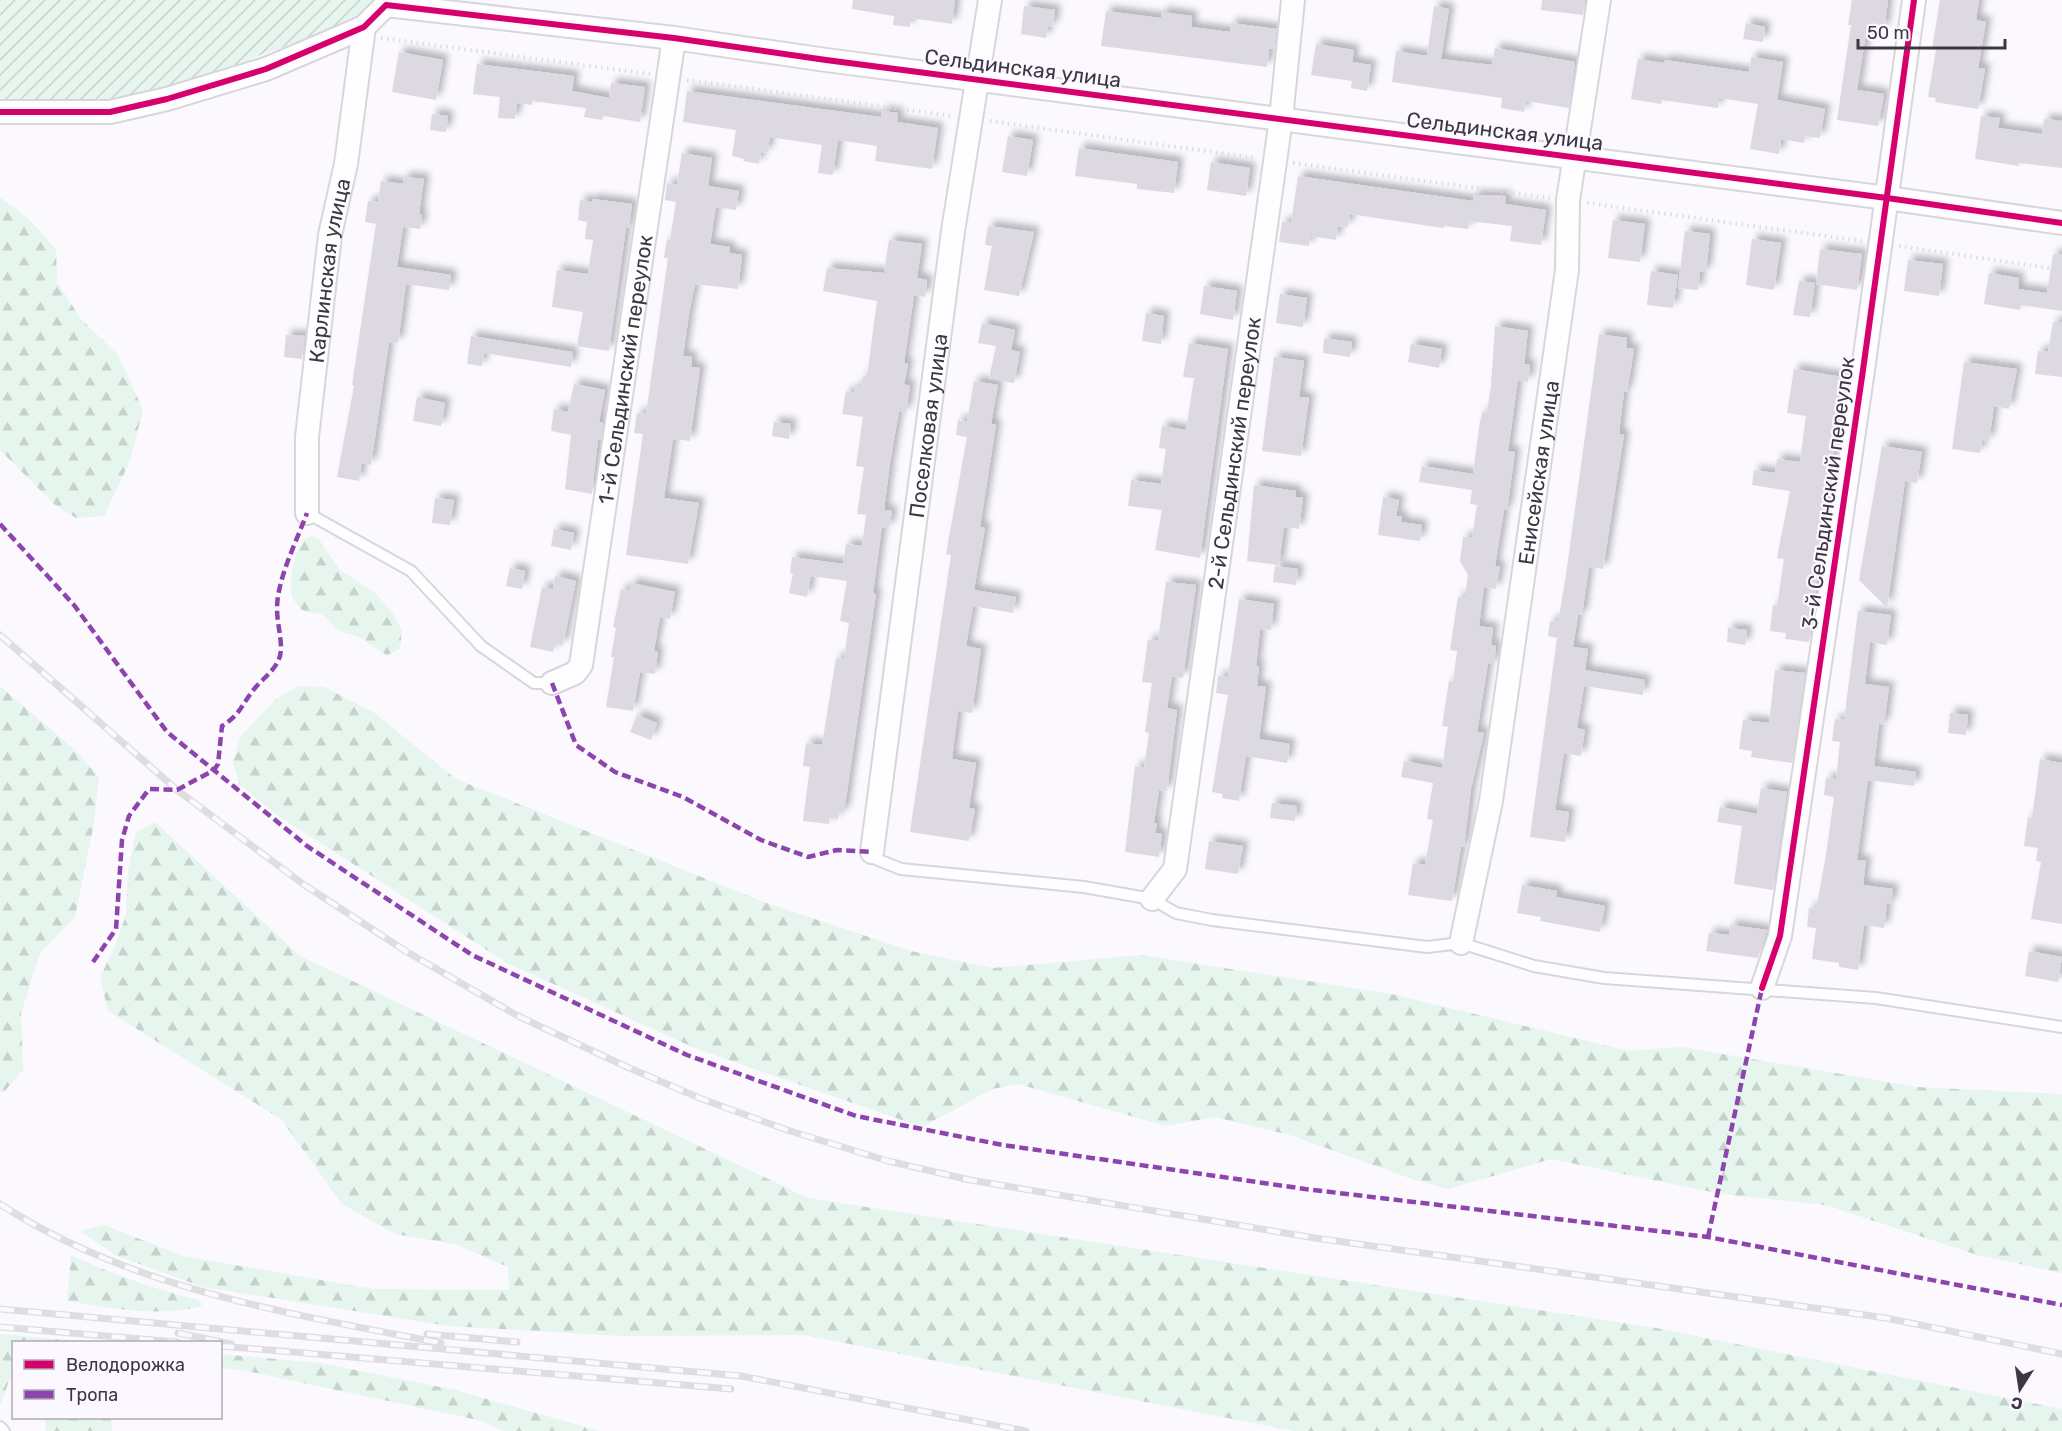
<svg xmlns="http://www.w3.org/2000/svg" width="2062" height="1431" viewBox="0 0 2062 1431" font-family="Rubik,sans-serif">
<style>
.forest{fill:url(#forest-firs)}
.garden{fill:url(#garden-furrows)}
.building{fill:#ddd9e3;filter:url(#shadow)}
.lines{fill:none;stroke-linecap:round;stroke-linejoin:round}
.lane-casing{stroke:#d9d5de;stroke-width:14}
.street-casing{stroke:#d9d5de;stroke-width:26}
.path{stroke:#dddcdf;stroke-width:4;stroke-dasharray:1.5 4.5;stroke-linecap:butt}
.lane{stroke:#fefeff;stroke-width:10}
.street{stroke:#fefeff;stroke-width:22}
.rail-casing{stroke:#dedddf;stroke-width:7}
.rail{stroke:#fbf8ff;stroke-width:4.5;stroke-dasharray:14;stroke-linecap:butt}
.quiet{stroke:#8e44ad;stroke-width:4.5;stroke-dasharray:9 4.5;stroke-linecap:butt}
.cycleway-casing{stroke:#fbf8ff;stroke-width:10}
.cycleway{stroke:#d6006c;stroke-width:6}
.labels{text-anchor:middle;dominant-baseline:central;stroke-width:4.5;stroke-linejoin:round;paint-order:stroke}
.street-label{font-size:21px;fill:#3d3744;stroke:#fbf8ff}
</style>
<defs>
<pattern id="forest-firs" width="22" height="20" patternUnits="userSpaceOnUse" patternTransform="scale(1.5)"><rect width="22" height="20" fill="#e6f5ed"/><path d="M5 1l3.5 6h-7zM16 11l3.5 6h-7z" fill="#c6d3cc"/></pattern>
<pattern id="garden-furrows" width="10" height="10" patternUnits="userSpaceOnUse" patternTransform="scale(1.5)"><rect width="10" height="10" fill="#e6f5ed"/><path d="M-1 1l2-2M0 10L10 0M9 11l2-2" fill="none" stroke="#c6d3cc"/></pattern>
<filter id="shadow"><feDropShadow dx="5.5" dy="-5.5" stdDeviation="3" flood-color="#0004"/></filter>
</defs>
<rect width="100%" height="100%" fill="#fbf9fe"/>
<path class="forest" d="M0,197L31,221L56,250L57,282L81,319L118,355L143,410L130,461L104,516L76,518L54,504L0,450Z
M311,536L318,538L340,570L375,593L392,612L402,631L400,649L387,655C375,650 366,639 356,636C350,634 344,634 339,630C333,626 328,618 322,615C316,612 309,614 304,611C281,597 293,556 304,539Z
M0,686L75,750L99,777L93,829L75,917L40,953L21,1013L23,1069L5,1091L0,1092Z
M298,686L324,687L373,712L456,779L764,902L911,951L992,968L1141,955L1391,994L1629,1051L1682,1047L1917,1087L2062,1094V1273L1977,1255L1826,1205L1721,1194L1551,1159L1449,1189L1415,1180L1290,1135L1215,1117L1166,1126L1018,1084L992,1089L922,1127L697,1049L507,963L277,815L239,784L233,762L240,737L275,700Z
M155,822L300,956L808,1198L1656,1328L2062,1409V1431H1294L804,1335L621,1336L448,1326L203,1287L117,1256L80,1231L104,1225L183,1256L373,1289L509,1290L508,1267L455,1244L395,1234L342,1204L281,1119L108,1011L100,977L114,949L126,915L128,871L136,832Z
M71,1255C113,1275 154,1289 199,1300L202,1306C158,1318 111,1308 67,1301Z
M0,1334L86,1342H14L13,1370L0,1406Z
M221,1354L320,1363L455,1390L599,1431H504L482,1421L242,1370L221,1368Z
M45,1418H111L112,1431H46Z"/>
<path class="garden" d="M0,0H372L359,20L258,56L237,67L189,82L115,103L0,106Z"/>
<path class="building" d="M853,0H955L952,24L911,18L910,27L893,25L894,16L852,9Z
M1542,0H1585L1583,15L1541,10Z
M1852,0H1888L1884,30L1867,27L1857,90L1884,94L1878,126L1837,120L1851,25H1848Z
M1940,0H1979L1976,20L1986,22L1978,68L1985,69L1978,109L1935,102L1936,98L1928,97L1936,50L1932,49Z
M1024,6L1055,10L1053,27L1048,26L1046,38L1021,34Z
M1434,6L1449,9L1441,59L1492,65L1495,48L1575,62L1569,108L1526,101L1524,112L1501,108L1502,98L1392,82L1396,51L1427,56Z
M1106,11L1161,18L1162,12L1192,16L1191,27L1230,32L1231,23L1277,29L1274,49H1269L1267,67L1101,46Z
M1746,23L1765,27L1763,42L1743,39Z
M1316,44L1354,50L1352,62L1371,65L1367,91L1351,88L1352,81L1311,75Z
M399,52L443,60L436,100L392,92Z
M1751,57L1783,62L1777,100L1825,109L1820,138L1805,136L1804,143L1781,139L1779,154L1750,149L1758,104L1719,98L1718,108L1662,100L1661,104L1631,99L1638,59L1664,63L1665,60L1749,72Z
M477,64L574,76L572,91L609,98L611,83L645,87L640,122L603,116L602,120L584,117L586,108L532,101V105L517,103L515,119L498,118L500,97L473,94Z
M687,91L881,117L882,111L898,113L897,122L938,128L932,169L875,161L877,146L838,140L833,175L818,173L822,145L770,137L767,153L761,152L759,164L743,161L744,159L732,156L736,130L683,122Z
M432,114L448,116L446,132L430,130Z
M1981,116L2000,118L1998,128L2042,134L2044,119L2062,121V168L2019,163V166L1975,159Z
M1008,136L1033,140L1027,176L1002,172Z
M1079,148L1178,162L1174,193L1137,189V184L1075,176Z
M682,153L712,158L708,186L739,191L736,210L716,207L710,244L730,247L729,253L742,255L738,289L695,284L689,314L683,356L692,357L691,367L700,368L690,441L673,439L664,498L699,503L688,564L626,555L643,434L634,433L637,413L646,414L668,258H664L667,239L670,240L676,202L665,200L667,183L677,185Z
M1211,162L1250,168L1246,196L1207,190Z
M1298,176L1473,201L1474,195L1506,196L1505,204L1546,210L1541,245L1510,241L1512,226L1469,221L1468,229L1444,226L1443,228L1350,214L1348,227L1338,226L1336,240L1310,236L1309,246L1279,242L1282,222L1291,223Z
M404,177L424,179L419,214L422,215L420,229L403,227L397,267L451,275L449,290L406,284L398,343L389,342L371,465L362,463L359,481L337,477L354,386L352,385L376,224L365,222L368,201L378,202L381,181L403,184Z
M592,199L632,204L629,228H626L609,351L577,346L583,312L552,307L557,270L588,274L593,240L585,239L587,222L578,220L580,200L592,202Z
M1613,220L1645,224L1640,262L1608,258Z
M988,226L1034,232L1019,296L984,290L992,246L985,245Z
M1685,231L1710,234L1706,272H1700L1698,290L1678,288Z
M1752,239L1781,243L1774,290L1746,285Z
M889,240L922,244L917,278L927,280L925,297L914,295L904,363L908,364L904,384L910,386L906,413L899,411L890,463L884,510L892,511L889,528L882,527L873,593L876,594L844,813L839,812L838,819L829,818V824L803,821L810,767L803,766L806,743L822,745L836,658L844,659L849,623L840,621L847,581L811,576L807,597L789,593L793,574L790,573L792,557L843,564L846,544L862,546L866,515L857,514L864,467L856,466L863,417L842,414L846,391L854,393L855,386L861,387L863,376H867L877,301L823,291L827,268L884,273Z
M1820,249L1862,254L1857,290L1816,284Z
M2053,254H2062V311L2021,305L2020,310L1984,304L1989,273L2019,278L2018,289L2047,293Z
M1908,260L1943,264L1939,296L1904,291Z
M1651,271L1678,275L1673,308L1647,305Z
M1799,281L1815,283L1810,317L1793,315Z
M1204,286L1237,291L1233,320L1200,314Z
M1280,294L1307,298L1303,327L1276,323Z
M1146,313L1164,316L1161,344L1142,341Z
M2053,322H2062V377L2035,374L2038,351L2048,352Z
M982,323L1015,330L1011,350L1020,352L1014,383L989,378L996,346L978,343Z
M1495,326L1528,331L1524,364L1530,365L1528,382L1518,380L1508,451L1515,452L1507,510H1504L1495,566L1500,567L1496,589L1484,587L1479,626L1493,628L1491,645L1496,646L1494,664L1488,663L1477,732L1484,733L1471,789L1464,847H1461L1452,901L1408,895L1413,863L1425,865L1433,820L1427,819L1433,783L1401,777L1404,761L1442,768L1448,727L1442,726L1449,681L1453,682L1457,651L1450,650L1458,597H1465L1468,575L1460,561L1463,537L1472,538L1477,505L1470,504L1472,490L1419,482L1422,466L1473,474L1480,421L1483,411L1487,412L1491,386Z
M1599,334L1627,338L1626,348L1634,349L1627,392L1624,391L1619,434L1624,435L1603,569L1589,567L1582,615H1578L1573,647L1588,649L1585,670L1645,680L1643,695L1584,686L1577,728L1585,730L1581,756L1564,753L1555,810L1569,812L1565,842L1530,837L1557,638L1548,636L1550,621L1558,622L1566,575Z
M286,335L305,336L302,359L284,357Z
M471,336L573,352L571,367L484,353L482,366L467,364Z
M1324,338L1352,342L1350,357L1323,353Z
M1189,343L1228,349L1200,558L1155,550L1162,510L1128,506L1131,480L1161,484L1166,449L1159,448L1162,426L1186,430L1194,378L1183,377Z
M1411,344L1442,349L1439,368L1408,362Z
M1274,357L1304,361L1299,397L1309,398L1301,456L1262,451Z
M1964,362L2017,369L2009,409L1994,406L1989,441L1982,440L1980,453L1952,449Z
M1794,369L1843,377L1809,642L1785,639L1786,633L1770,631L1773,605L1777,606L1784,559L1777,558L1790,491L1752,485L1754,470L1775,473L1777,459L1800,462L1806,416L1787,413Z
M974,381L998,385L991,424L996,425L980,527L985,528L974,590L1016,597L1013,613L973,606L966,646L981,649L972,713L958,711L952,759L976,763L969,808L975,809L969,841L910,832L951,555L946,554L967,437L956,435L958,420L967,422Z
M574,384L605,390L599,422L603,423L601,440L598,439L592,494L565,489L571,435L551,431L554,409L568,412Z
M417,397L445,403L441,426L413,421Z
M774,422L791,424L789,439L772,436Z
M1882,446L1922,452L1917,483L1905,481L1887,608L1859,580Z
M1254,485L1296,491V497L1303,498L1299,529L1284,527L1279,565L1247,561Z
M1383,497L1399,500L1396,516H1402L1401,522L1422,525L1420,541L1378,535Z
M435,498L454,500L450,525L432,523Z
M554,529L574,533L571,550L551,546Z
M1275,566L1298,569L1296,585L1273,582Z
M510,568L525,571L522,589L506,586Z
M555,576L576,581L563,645L555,644L553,652L530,647L542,587L553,589Z
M1166,582L1196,585L1183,678L1172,676L1167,708L1177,710L1167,791L1159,790L1154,823H1157L1155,833L1162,834L1159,857L1125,852L1135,766L1144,768L1149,733L1145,732L1152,683L1142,682L1148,640L1158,641Z
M631,583L675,592L670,619L660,617L654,651L658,652L655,674L640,672L633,711L606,707L614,657H611L616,628L613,627L621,589L629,591Z
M1239,599L1274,604L1271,630L1260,629L1256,666H1259L1257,686L1266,687L1259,739L1290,744L1287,763L1246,756L1239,801L1222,798L1223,794L1212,792L1228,695L1216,693L1218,676L1228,677Z
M1858,611L1891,615L1887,645L1870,642L1865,684L1889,687L1884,725L1879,724L1874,766L1916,772L1914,786L1868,780L1857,860L1866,861L1863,885L1893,889L1891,904L1887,903L1884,928L1864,925L1858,970L1839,967V963L1812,959L1816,928L1807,927L1809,908L1816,909L1826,855L1834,797L1824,795L1826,778L1836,779L1840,742L1832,741L1835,719L1844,720Z
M1728,628L1747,630L1745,645L1727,642Z
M1775,670L1805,673L1792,763L1751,757L1752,751L1739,749L1743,720L1769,723Z
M1950,713L1968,715L1966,735L1948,733Z
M637,715L657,723L651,740L630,732Z
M2040,759L2062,763V924L2031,919L2041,862L2036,861L2038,848L2024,846L2028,817L2032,818Z
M1761,788L1787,792L1773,890L1734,884L1742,826L1717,822L1720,807L1757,814Z
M1272,803L1297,806L1295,821L1270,818Z
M1209,841L1243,846L1238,874L1205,869Z
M1522,885L1557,891L1556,897L1605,906L1600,932L1540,921L1541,917L1517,913Z
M1730,925L1767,930L1758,958L1706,951L1709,933L1729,935Z
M2029,951L2062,957L2058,982L2025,976Z"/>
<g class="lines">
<g class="lane-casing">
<path id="lane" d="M307,513L411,571L481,646L534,683H552
M872,852L876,859L901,869L1084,887L1152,899L1176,913L1212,920L1427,947L1461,943L1534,966L1604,978L1876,998L2062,1027
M0,1427L4,1431"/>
</g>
<g class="street-casing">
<g id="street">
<path d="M0,112H110L167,99L266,69L364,27L386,5L674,38L826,60L1887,198L2062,223"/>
<path id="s1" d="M307,513V437L330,235L346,164L364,27"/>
<path id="s2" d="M552,683L575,673L581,665L674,38"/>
<path id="s3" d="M872,852L953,231L990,0"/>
<path id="s4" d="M1152,899L1175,869L1281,119L1293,0"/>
<path id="s5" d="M1461,943L1491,801L1567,270L1568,200L1599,0"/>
<path d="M1762,988L1780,936L1863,370L1914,0"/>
</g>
</g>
<path class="path" d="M381,38L650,74
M687,80L953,116
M990,121L1256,158
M1293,163L1550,198
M1587,203L1862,241
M1899,246L2062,270"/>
<use href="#lane" class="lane"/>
<use href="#street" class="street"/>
<g class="rail-casing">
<path id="rail" d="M0,635L177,790L303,884L407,952L518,1016L627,1067L702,1099L787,1130L888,1161L970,1180L1315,1238L1886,1318L2062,1354
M0,1204C130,1289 291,1314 441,1343
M0,1309L741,1376L1026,1431
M0,1327L177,1342
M178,1333L231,1344
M427,1334L517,1342
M220,1346L731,1389"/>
</g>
<use href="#rail" class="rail"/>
<path class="quiet" d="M0,524L74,605L167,732L307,846L472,955L687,1055L856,1116L1003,1145L1305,1189L1708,1237L2062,1305
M552,683L576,745L615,772L683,797L761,840L808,857L837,850L872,852
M93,962L116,929L122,840L129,816L149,789L177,790L214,770L218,764L222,726C242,713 241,705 255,688C266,675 282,666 281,646C280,627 275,617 278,596C283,567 297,540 307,513
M1708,1237L1762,988"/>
<g class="cycleway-casing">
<path id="cycleway" d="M0,112H110L167,99L266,69L364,27L386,5L674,38L826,60L1887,198L2062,223
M1762,988L1780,936L1863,370L1914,0"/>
</g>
<use href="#cycleway" class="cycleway"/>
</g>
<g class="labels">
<g class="street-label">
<text transform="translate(1023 68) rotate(7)">Сельдинская улица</text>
<text transform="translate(1505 131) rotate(7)">Сельдинская улица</text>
<text stroke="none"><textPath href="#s1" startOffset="244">Карлинская улица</textPath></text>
<text stroke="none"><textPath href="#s2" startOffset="334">1-й Сельдинский переулок</textPath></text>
<text stroke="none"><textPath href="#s3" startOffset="430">Поселковая улица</textPath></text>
<text stroke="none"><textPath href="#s4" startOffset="458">2-й Сельдинский переулок</textPath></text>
<text stroke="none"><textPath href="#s5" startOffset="477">Енисейская улица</textPath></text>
<text transform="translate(1828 493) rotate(-82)">3-й Сельдинский переулок</text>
</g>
</g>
<rect x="12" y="1341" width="210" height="78" fill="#fbf8ff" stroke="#afabb4" stroke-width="1.5"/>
<rect x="24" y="1360" width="30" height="9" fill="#d6006c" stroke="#afabb4" stroke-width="1.5"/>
<text x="66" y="1371" font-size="18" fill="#3d3744">Велодорожка</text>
<rect x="24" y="1390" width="30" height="9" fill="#8e44ad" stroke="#afabb4" stroke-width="1.5"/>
<text x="66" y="1401" font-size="18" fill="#3d3744">Тропа</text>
<g transform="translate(2020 1389) rotate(192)" stroke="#fbf8ff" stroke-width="4.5" paint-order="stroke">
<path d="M0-4.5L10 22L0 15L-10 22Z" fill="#3d3744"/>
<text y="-9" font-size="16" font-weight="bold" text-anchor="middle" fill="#3d3744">С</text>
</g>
<path d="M1858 39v9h147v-9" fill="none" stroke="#3d3744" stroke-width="3"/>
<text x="1867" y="39" font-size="18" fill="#3d3744" stroke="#fbf8ff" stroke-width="4.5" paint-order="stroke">50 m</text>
</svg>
